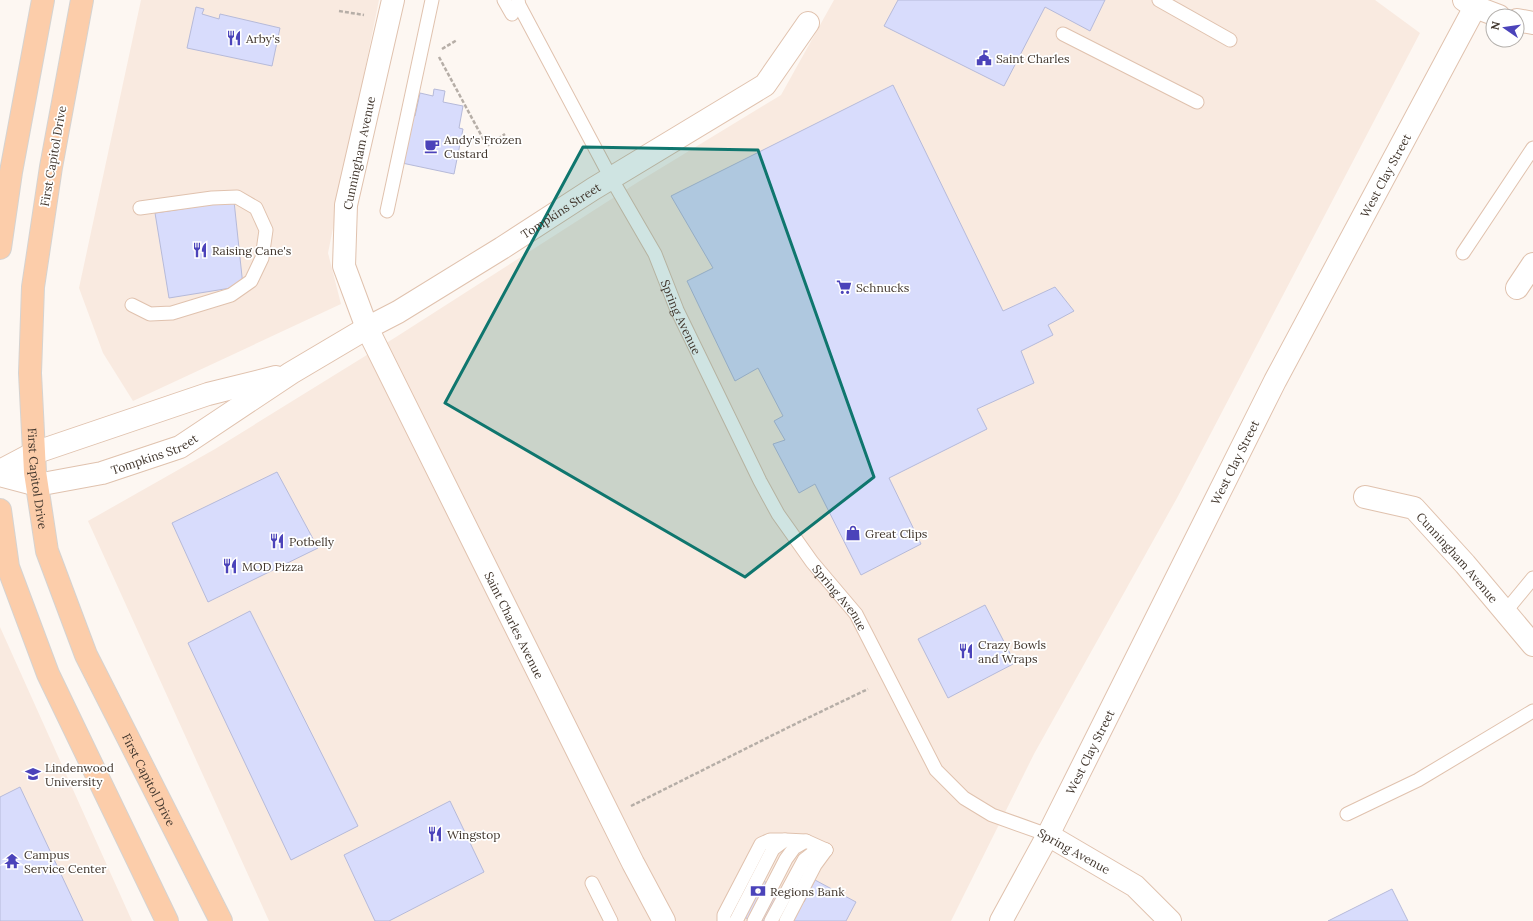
<svg xmlns="http://www.w3.org/2000/svg" width="1533" height="921" viewBox="0 0 1533 921" font-family="Lora,serif">
<style>
.built{fill:#f9eae0}
.building{fill:#d8dcfc;stroke:#b6bad9}
.lines{fill:none;stroke-linecap:round;stroke-linejoin:round}
.service-casing{stroke:#e0c2ae;stroke-width:15}
.minor-casing{stroke:#e0c2ae;stroke-width:24}
.tertiary-casing{stroke:#e0c2ae;stroke-width:24}
.primary-casing{stroke:#d5d3d1;stroke-width:24}
.path{stroke:#b6aea7;stroke-width:2.5;stroke-dasharray:4 2;stroke-linecap:butt}
.service{stroke:#fff;stroke-width:13}
.minor{stroke:#fff;stroke-width:22}
.tertiary{stroke:#fff;stroke-width:22}
.primary{stroke:#fccdaa;stroke-width:22}
.marked{fill:#0f766e;fill-opacity:0.2;stroke:#0f766e;stroke-width:3;stroke-linejoin:round}
.labels{text-anchor:middle;dominant-baseline:central;stroke-width:3.5;stroke-linejoin:round;paint-order:stroke}
.poi-label{font-size:12px;fill:#41362d;stroke:#fff;text-anchor:start}
.street-label{font-size:12px;fill:#41362d;stroke:#fff}
</style>
<rect width="100%" height="100%" fill="#fdf7f2"/>
<path class="built" d="M141,0H379L328,253L341,304L133,401L103,353L79,288Z
M834,0H1375L1420,33L1177,498L1034,754L951,921H269L88,521L215,449L396,337L638,182L781,95Z
M0,627L132,921H0Z"/>
<path class="building" d="M898,0H1105L1090,31L1045,7L1004,86L884,26Z
M196,7L204,9L202,14L219,19L220,14L280,28L272,66L187,48Z
M893,85L1003,311L1055,287L1074,311L1048,325L1053,335L1021,351L1034,383L977,409L987,429L889,478L921,544L861,575L815,484L799,493L773,444L785,440L774,421L783,416L758,368L735,381L687,281L713,268L671,196Z
M434,89L445,91L443,102L463,106L459,128L463,129L454,174L402,163L411,115L415,116L420,93L433,96Z
M234,201L243,286L169,298L155,213Z
M277,472L318,548L208,602L172,523Z
M985,605L1015,663L948,698L918,639Z
M250,611L358,826L291,860L188,643Z
M20,787L83,921H0V797Z
M450,801L484,872L389,921H375L344,855Z
M744,871L804,902L815,880L856,902L846,921H752L725,907Z
M1392,889L1408,921H1328Z"/>
<g class="lines">
<g class="service-casing">
<g id="service">
<path d="M504,0L512,14"/>
<path id="s1" d="M518,0L519,5L611,178L655,254L677,310L760,481L778,514L812,562L856,614L936,770L964,798L992,815L1048,835"/>
<path d="M1159,0L1230,40"/>
<path d="M1063,34L1197,102"/>
<path d="M387,211L432,0"/>
<path d="M1463,253L1533,148"/>
<path d="M132,305L150,314L172,313L231,295L251,281L262,258L266,230L256,208L237,197L212,198L140,208"/>
<path d="M1505,612L1533,578"/>
<path d="M1347,814L1418,780L1533,711"/>
<path d="M592,883L611,921"/>
<path d="M724,921V915L761,844L770,840H785"/>
<path d="M736,921L773,849L785,840L806,841L826,850"/>
<path d="M754,921L786,859L794,848L806,841"/>
<path d="M771,921L804,860L813,853L826,850"/>
<path d="M786,921L815,865L826,850"/>
</g>
</g>
<g class="minor-casing">
<g id="minor">
<path id="s2" d="M393,0L346,205L344,266L367,328L633,863L664,921"/>
<path d="M1464,0L1475,7L1499,16"/>
<path d="M1517,20L1533,23"/>
<path d="M1517,288L1533,264"/>
<path d="M0,471L34,453L208,394L276,377"/>
<path id="s3" d="M0,475L37,485L102,473L180,447L291,373L367,328L398,312L502,248L593,189L765,85L808,23"/>
<path id="s4" d="M1365,497L1414,508L1465,564L1533,645"/>
<path d="M1048,835L1135,886L1170,921"/>
</g>
</g>
<g class="tertiary-casing">
<g id="tertiary">
<path id="s5" d="M1001,921L1048,835L1275,381L1475,7"/>
</g>
</g>
<g class="primary-casing">
<g id="primary">
<path id="s6" d="M82,0L51,167L33,287L30,373L35,472L47,551L86,655L221,921"/>
<path d="M0,248L11,172L43,0"/>
<path d="M0,510L8,567L48,674L167,921"/>
</g>
</g>
<path class="path" d="M339,11L364,15
M442,49L457,40
M439,57L487,146L505,134
M631,806L789,727L868,689"/>
<use href="#service" class="service"/>
<use href="#minor" class="minor"/>
<use href="#tertiary" class="tertiary"/>
<use href="#primary" class="primary"/>
</g>
<path class="marked" d="M583,147L758,150L874,477L745,577L445,403Z"/>
<defs>
<g id="restaurant-bare" transform="scale(1.2)"><path d="M-5-6h1v4h1v-4h1v4h1v-4h1v5L-1.5 .5V6h-2V.5L-5-1ZM5-6V6H3V1.5H1.5Q1.5-4 5-6Z" fill="#4b43ba" stroke="#fff" stroke-width="2.5" paint-order="stroke"/></g>
<g id="civic-bare" transform="scale(1.2)"><path d="M-.6-6.5H3V-4.5H.6V-3L4-1V1h2V6H-6V1h2V-1L-.6-3ZM-1.2 2.5V6h2.4V2.5Z" fill="#4b43ba" stroke="#fff" stroke-width="2.5" paint-order="stroke"/></g>
<g id="cafe-bare" transform="scale(1.2)"><path d="M-5.5-4.5H6V0H3Q3 3.5 0 3.5H-2.5Q-5.5 3.5-5.5 0ZM3-3.2v2h1.7v-2ZM-6 4.5H4V6H-6Z" fill="#4b43ba" stroke="#fff" stroke-width="2.5" paint-order="stroke"/></g>
<g id="supermarket-bare" transform="scale(1.2)"><path d="M-6-5.5h2.5l.6 2H6L4.5 2H-2.5L-4.4-4H-6ZM-1.5 3.2a1.3 1.3 0 1 0 .1 0ZM3 3.2a1.3 1.3 0 1 0 .1 0Z" fill="#4b43ba" stroke="#fff" stroke-width="2.5" paint-order="stroke"/></g>
<g id="shop-bare" transform="scale(1.2)"><path d="M-5-2.5h2.3a2.7 3.5 0 0 1 5.4 0H5L5.5 6h-11ZM-1.5-2.5h3a1.5 2.3 0 0 0-3 0Z" fill="#4b43ba" stroke="#fff" stroke-width="2.5" paint-order="stroke"/></g>
<g id="university-bare" transform="scale(1.2)"><path d="M0-5L7-2L0 1L-7-2ZM-4 1L0 2.5L4 1V4Q0 6-4 4Z" fill="#4b43ba" stroke="#fff" stroke-width="2.5" paint-order="stroke"/></g>
<g id="temple-bare" transform="scale(1.2)"><path d="M0-6L5-2H3V0L6.5 2.5H4V6H1.5V3h-3V6H-4V2.5H-6.5L-3 0V-2H-5Z" fill="#4b43ba" stroke="#fff" stroke-width="2.5" paint-order="stroke"/></g>
<g id="bank-bare" transform="scale(1.2)"><path d="M-6-4H6V4H-6ZM0-2.3a2.3 2.3 0 1 0 0 4.6a2.3 2.3 0 1 0 0-4.6Z" fill="#4b43ba" stroke="#fff" stroke-width="2.5" paint-order="stroke"/></g>
</defs>
<g fill-rule="evenodd">
<use href="#restaurant-bare" x="234" y="38"/>
<use href="#civic-bare" x="984" y="58"/>
<use href="#cafe-bare" x="432" y="146"/>
<use href="#restaurant-bare" x="200" y="250"/>
<use href="#supermarket-bare" x="844" y="287"/>
<use href="#shop-bare" x="853" y="533"/>
<use href="#restaurant-bare" x="277" y="541"/>
<use href="#restaurant-bare" x="230" y="566"/>
<use href="#restaurant-bare" x="966" y="651"/>
<use href="#university-bare" x="33" y="774"/>
<use href="#restaurant-bare" x="435" y="834"/>
<use href="#temple-bare" x="12" y="861"/>
<use href="#bank-bare" x="758" y="891"/>
</g>
<g class="labels">
<g class="poi-label">
<text x="246" y="38">Arby's</text>
<text x="996" y="58">Saint Charles</text>
<text x="444" y="139">Andy's Frozen<tspan x="444" dy="14">Custard</tspan></text>
<text x="212" y="250">Raising Cane's</text>
<text x="856" y="287">Schnucks</text>
<text x="865" y="533">Great Clips</text>
<text x="289" y="541">Potbelly</text>
<text x="242" y="566">MOD Pizza</text>
<text x="978" y="644">Crazy Bowls<tspan x="978" dy="14">and Wraps</tspan></text>
<text x="45" y="767">Lindenwood<tspan x="45" dy="14">University</tspan></text>
<text x="447" y="834">Wingstop</text>
<text x="24" y="854">Campus<tspan x="24" dy="14">Service Center</tspan></text>
<text x="770" y="891">Regions Bank</text>
</g>
<g class="street-label">
<text transform="translate(359 153) rotate(-78)">Cunningham Avenue</text>
<text transform="translate(53 156) rotate(-80)">First Capitol Drive</text>
<text stroke="none"><textPath href="#s5" startOffset="839">West Clay Street</textPath></text>
<text stroke="none"><textPath href="#s3" startOffset="635">Tompkins Street</textPath></text>
<text stroke="none"><textPath href="#s1" startOffset="357">Spring Avenue</textPath></text>
<text stroke="none"><textPath href="#s3" startOffset="160">Tompkins Street</textPath></text>
<text stroke="none"><textPath href="#s5" startOffset="515">West Clay Street</textPath></text>
<text stroke="none"><textPath href="#s6" startOffset="483">First Capitol Drive</textPath></text>
<text stroke="none"><textPath href="#s4" startOffset="116">Cunningham Avenue</textPath></text>
<text stroke="none"><textPath href="#s1" startOffset="681">Spring Avenue</textPath></text>
<text stroke="none"><textPath href="#s2" startOffset="669">Saint Charles Avenue</textPath></text>
<text stroke="none"><textPath href="#s5" startOffset="191">West Clay Street</textPath></text>
<text stroke="none"><textPath href="#s6" startOffset="807">First Capitol Drive</textPath></text>
<text transform="translate(1074 851) rotate(29)">Spring Avenue</text>
</g>
</g>
<g transform="translate(1505 28) rotate(283)"><circle r="19" fill="#ffffff" stroke="#b3afab"/>
<path d="M0-3L7 15L0 10L-7 15Z" fill="#4b43ba"/>
<text y="-6" font-size="11" font-weight="bold" text-anchor="middle" fill="#41362d">N</text>
</g>
</svg>
